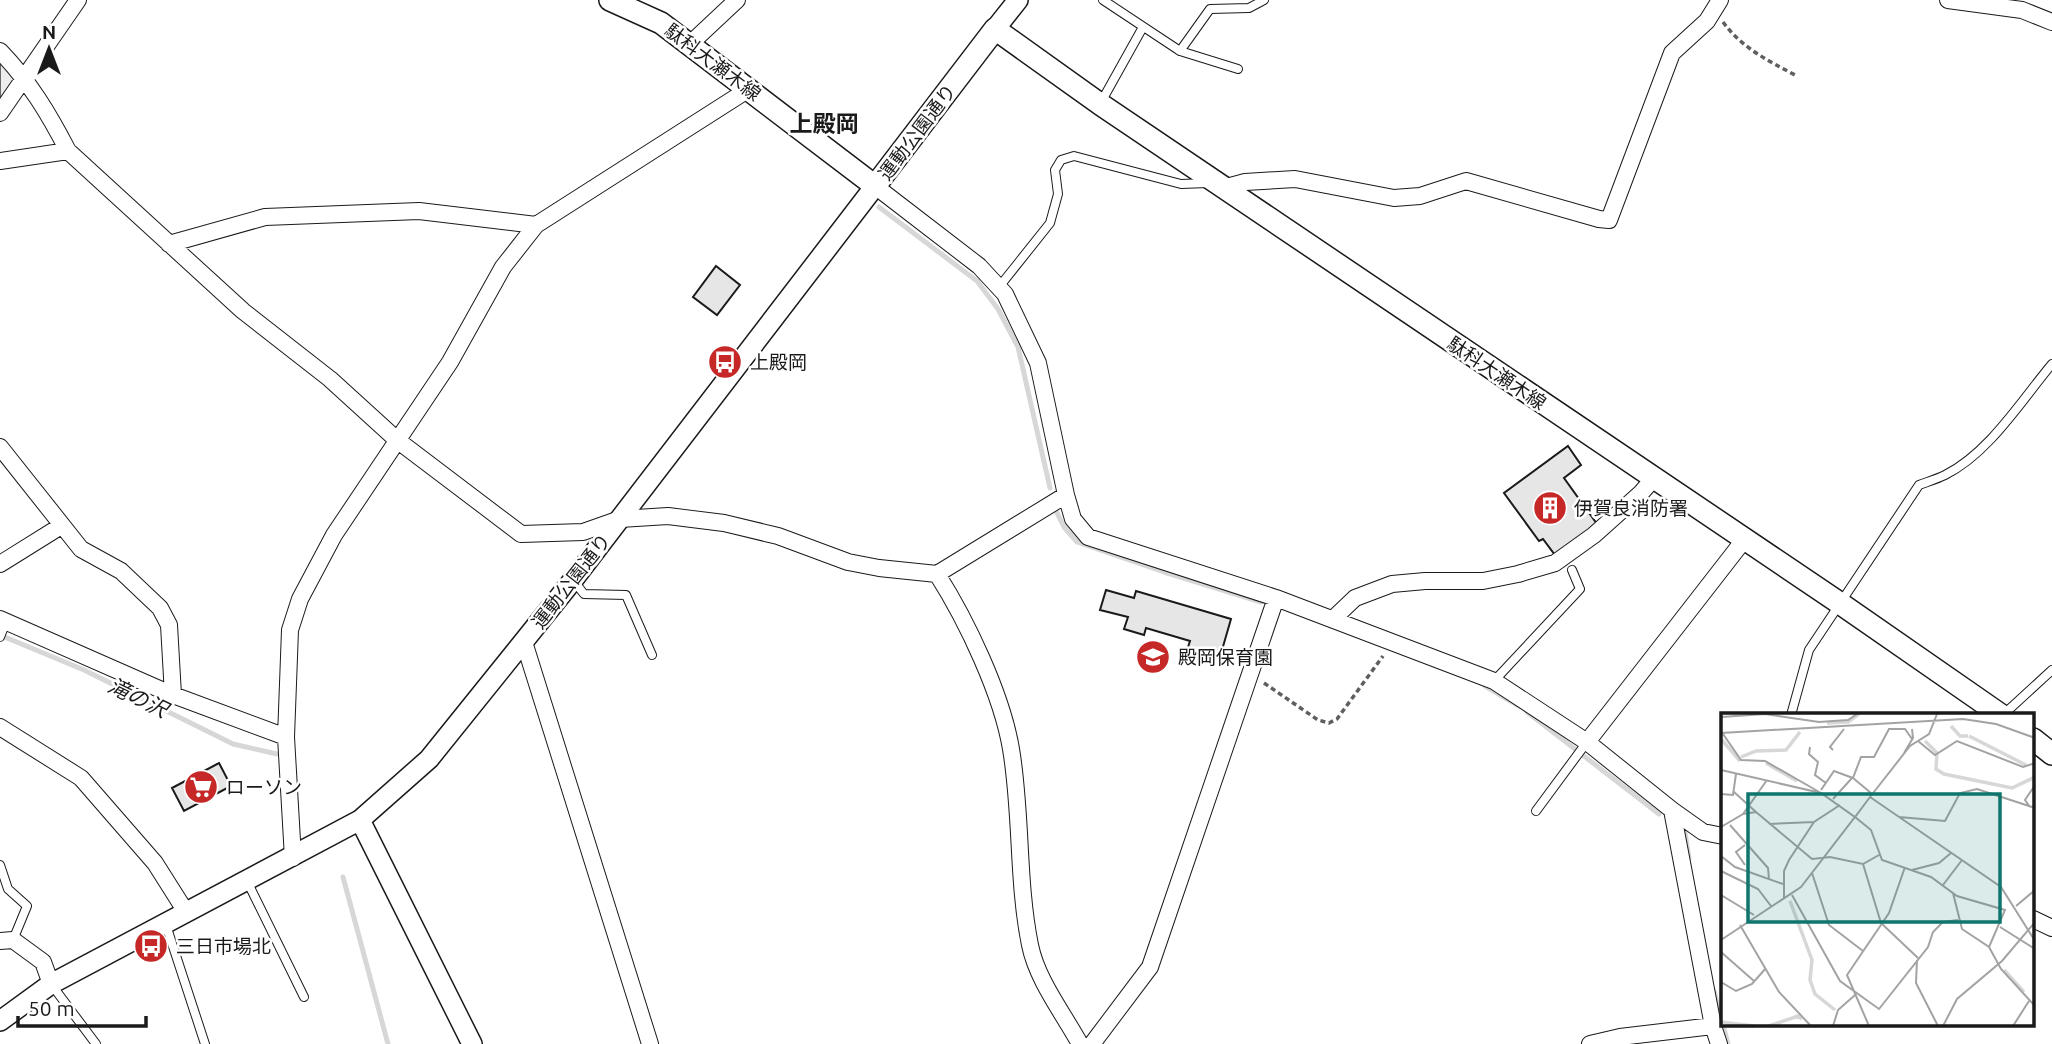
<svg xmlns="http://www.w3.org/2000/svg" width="2052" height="1044" viewBox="0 0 2052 1044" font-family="Ubuntu,'Noto Sans JP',sans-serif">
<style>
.built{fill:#ededed;stroke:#6a6a6a;stroke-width:2}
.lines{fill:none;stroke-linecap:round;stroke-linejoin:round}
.stream{stroke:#d7d7d7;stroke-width:5}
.building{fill:#e6e6e6;stroke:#1a1a1a;stroke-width:2}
.service-casing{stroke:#1a1a1a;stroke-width:10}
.minor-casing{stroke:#1a1a1a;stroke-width:18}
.tertiary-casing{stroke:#1a1a1a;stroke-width:22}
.secondary-casing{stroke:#1a1a1a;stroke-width:24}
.path{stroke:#5f5f5f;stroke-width:3.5;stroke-dasharray:5 3.5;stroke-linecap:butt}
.service{stroke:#fff;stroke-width:8}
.minor{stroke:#fff;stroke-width:16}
.tertiary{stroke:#fff;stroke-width:19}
.secondary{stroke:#fff;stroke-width:21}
.labels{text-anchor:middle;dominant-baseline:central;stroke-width:5;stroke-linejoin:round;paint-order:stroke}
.street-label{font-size:19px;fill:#1a1a1a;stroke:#fff}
.poi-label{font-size:19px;fill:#1a1a1a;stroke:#fff;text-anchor:start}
.water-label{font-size:21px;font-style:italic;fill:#1a1a1a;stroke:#fff}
.quarter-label{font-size:23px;font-weight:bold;fill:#1a1a1a;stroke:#fff}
.inset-river{fill:none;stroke:#d7d7d7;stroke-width:3.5}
.inset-road{fill:none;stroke:#a3a3a3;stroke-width:2}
.view{fill:#0f766e;fill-opacity:0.15;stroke:#0f766e;stroke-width:3.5}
.inset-edge{fill:none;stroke:#1a1a1a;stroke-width:3.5}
</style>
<rect width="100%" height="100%" fill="#fff"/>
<path class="built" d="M0,60L15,79L0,101Z"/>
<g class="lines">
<path class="stream" d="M879,207L977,281L998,309L1018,347L1050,488
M1055,509L1064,527L1077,542L1164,572L1261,602
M0,635L84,670L233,744L277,754
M1485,686L1519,706
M1527,712L1659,814
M1685,833L1689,858
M343,877L388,1044
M1714,991L1728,1044"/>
</g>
<path class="building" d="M716,266L740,285L717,315L693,297Z
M1568,446L1581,465L1564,478L1597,524L1555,555L1543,539L1539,541L1504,493Z
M1106,590L1134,598L1136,591L1231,619L1220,657L1188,647L1190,641L1146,628L1144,635L1124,629L1128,617L1100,610Z
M219,763L231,786L184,811L172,788Z"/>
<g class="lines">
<g class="service-casing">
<path id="service" d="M1103,0L1180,51L1210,9L1249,8L1264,0
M1180,51L1238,69
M1100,104L1143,27
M999,287L1050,223L1058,194L1055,170L1061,160L1074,156L1181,184L1208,183
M573,580L584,594L626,595L652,655
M0,637L6,622
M1494,681L1580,589L1572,570
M1791,715L1809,650L1919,485C1927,482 1937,479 1945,475C1989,453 2021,401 2052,364
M2003,715L2052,670
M1536,811L1587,742
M0,865L8,889L27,906L13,940
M247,881L304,997
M166,925L205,1044
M51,984L96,1044"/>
</g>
<g class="minor-casing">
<path id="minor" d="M1948,0L2022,10L2052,22
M690,44L737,0
M0,51C29,81 49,114 68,151
M0,113L78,0
M0,161L68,151L243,311L330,379L397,440L521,534L583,532L620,519L668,516L724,523L778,536L848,562L879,568L937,574L1066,495
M875,186L979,266L1005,294L1038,363L1066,495L1073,519L1088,537L1276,598L1494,681L1587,742L1672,810L1703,832L1723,836
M1223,188L1245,182L1295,179L1394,198L1420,196L1466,181L1599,219L1609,220L1672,53L1707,21L1720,0
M169,244L265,217L419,211L536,225
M0,447L81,549L121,571L160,608L169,625L173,695
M0,564L61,526
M937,574C967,621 1002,695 1011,749C1022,814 1017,881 1030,945C1037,980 1063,1013 1080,1044
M0,619L173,695L286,737
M1333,619L1355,598L1392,584L1425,581H1483L1518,574L1555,563L1594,535L1641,493L1654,478
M524,642L650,1044
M0,727L81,778L155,863L186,912
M1587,742L1744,540
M1672,810L1713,1026L1719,1044
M293,858L286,737L290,630L300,599L334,535L450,362L503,267L536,225L749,89
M2033,919L2052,928
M0,941L13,940L43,962L51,984
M1092,1044L1150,967L1276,598
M1590,1044L1620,1037L1713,1026"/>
</g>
<g class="tertiary-casing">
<path id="tertiary" d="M995,29L1018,0
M360,820L472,1044
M0,1021L51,984L360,820L429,759L573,580L875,186"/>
</g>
<g class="secondary-casing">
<path id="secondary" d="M610,0L661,23L875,186L995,29L1100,104L1841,604L2001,715
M2033,739L2052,754"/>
</g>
<path class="path" d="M1723,22C1742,48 1767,60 1795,75
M1264,683L1318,720L1329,723L1337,719L1383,656"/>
<use href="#service" class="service"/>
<use href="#minor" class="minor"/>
<use href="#tertiary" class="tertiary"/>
<use href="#secondary" class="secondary"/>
</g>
<defs>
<g id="bus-disc" transform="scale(1.75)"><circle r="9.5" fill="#c62828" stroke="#fff"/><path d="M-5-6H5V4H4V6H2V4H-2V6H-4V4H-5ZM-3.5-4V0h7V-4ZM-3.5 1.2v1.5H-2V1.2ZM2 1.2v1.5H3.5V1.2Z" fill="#fff"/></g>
<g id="building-disc" transform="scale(1.75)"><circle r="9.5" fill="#c62828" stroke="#fff"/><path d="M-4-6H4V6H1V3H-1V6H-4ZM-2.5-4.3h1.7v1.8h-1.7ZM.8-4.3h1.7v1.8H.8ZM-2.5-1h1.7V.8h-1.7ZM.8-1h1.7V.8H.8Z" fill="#fff"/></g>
<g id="school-disc" transform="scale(1.75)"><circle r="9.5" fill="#c62828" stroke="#fff"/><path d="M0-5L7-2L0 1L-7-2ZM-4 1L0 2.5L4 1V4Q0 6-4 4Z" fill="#fff"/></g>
<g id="supermarket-disc" transform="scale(1.75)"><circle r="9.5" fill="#c62828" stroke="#fff"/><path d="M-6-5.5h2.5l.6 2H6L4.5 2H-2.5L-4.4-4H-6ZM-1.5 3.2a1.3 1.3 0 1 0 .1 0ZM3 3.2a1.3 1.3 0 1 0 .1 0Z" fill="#fff"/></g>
</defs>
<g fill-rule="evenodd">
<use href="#bus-disc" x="725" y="362"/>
<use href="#building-disc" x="1550" y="508"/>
<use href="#school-disc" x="1153" y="657"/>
<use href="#supermarket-disc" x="201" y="787"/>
<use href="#bus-disc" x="151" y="946"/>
</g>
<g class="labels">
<g class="street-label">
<text transform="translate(713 62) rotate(37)">駄科大瀬木線</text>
<text transform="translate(917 132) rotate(-53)">運動公園通り</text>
<text transform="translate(1497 373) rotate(34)">駄科大瀬木線</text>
<text transform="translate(571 581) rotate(-52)">運動公園通り</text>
</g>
<g class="poi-label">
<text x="750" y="362">上殿岡</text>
<text x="1574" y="508">伊賀良消防署</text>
<text x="1178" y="657">殿岡保育園</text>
<text x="226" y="787">ローソン</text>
<text x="176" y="946">三日市場北</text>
</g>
<g class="water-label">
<text transform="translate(138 697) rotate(26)">滝の沢</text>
</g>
<g class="quarter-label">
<text x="824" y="123">上殿岡</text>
</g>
</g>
<g transform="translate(1721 713)">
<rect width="313" height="313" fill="#fff"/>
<path class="inset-river" d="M106,10L127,9L138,1M230,13L239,23H247M248,23L305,52M1,27L19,48M204,28L216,40L215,56L223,61L291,75L314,64M20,44L35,38L65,37L79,19M45,50L76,68M69,188L91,247L89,267L94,281L114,297M283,257L303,279M0,309L33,313M48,313L77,303L81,306"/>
<path class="inset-road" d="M0,4L44,1L98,9L127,7L136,1M167,16H184L191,26M0,20L242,6L275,11L314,25M2,21L20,47L44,48L100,80M197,28L214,42L236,28L302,54L314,50M89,34L88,41L97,49L94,62L105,70M112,37L109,34L123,16M183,40L192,25L191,16M0,57L100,80L134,104L149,84L280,174L314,228M100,77L113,58L132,65M13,79L35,99M150,80L132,65L140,44H153L168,16M0,81L12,82L15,61M149,84L189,33L208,21L216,1M112,86L131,65M309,94L304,87L314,72M22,101L35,99L91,146L109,144L142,151L158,142M178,104L224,108L239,80L256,76L314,95M48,111L93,109M9,112L47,155L48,166M0,114L22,101L46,67M0,143L14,154L62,171M142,151L160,210L197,245M24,152L15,139L24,132M191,157L218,150L230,140M0,158L37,176L50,193M91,160L108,212L142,238M222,172L241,147M232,180L241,216L268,234L280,256L314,293M0,182L33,202M71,182L119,268L158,296L207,234L212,219L222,209L237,207M63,186V158L68,147L93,109L119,92M295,193L314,177M19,212L58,279L90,313M279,214L314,236M0,227L80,174L134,104L150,117L161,147L210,164L236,183L284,197L268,234M0,239L33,268M196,247L195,270L217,313M0,269L15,278L31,271L45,255M112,313L117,297L134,282M148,313L126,262L168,200L184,154M222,313L236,286L281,248L314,209M292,313L308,288"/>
<path class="view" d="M27,81H279V209H27Z"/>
<rect width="313" height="313" class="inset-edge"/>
</g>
<g transform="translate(49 49)" stroke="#ffffff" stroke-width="5" paint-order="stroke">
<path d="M0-5L12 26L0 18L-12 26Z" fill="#1a1a1a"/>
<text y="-10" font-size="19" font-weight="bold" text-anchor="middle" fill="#1a1a1a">N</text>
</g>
<path d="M18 1016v10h128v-10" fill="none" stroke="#1a1a1a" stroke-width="3.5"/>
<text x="28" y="1016" font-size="21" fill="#1a1a1a" stroke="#ffffff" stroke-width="5" paint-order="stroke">50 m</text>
</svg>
